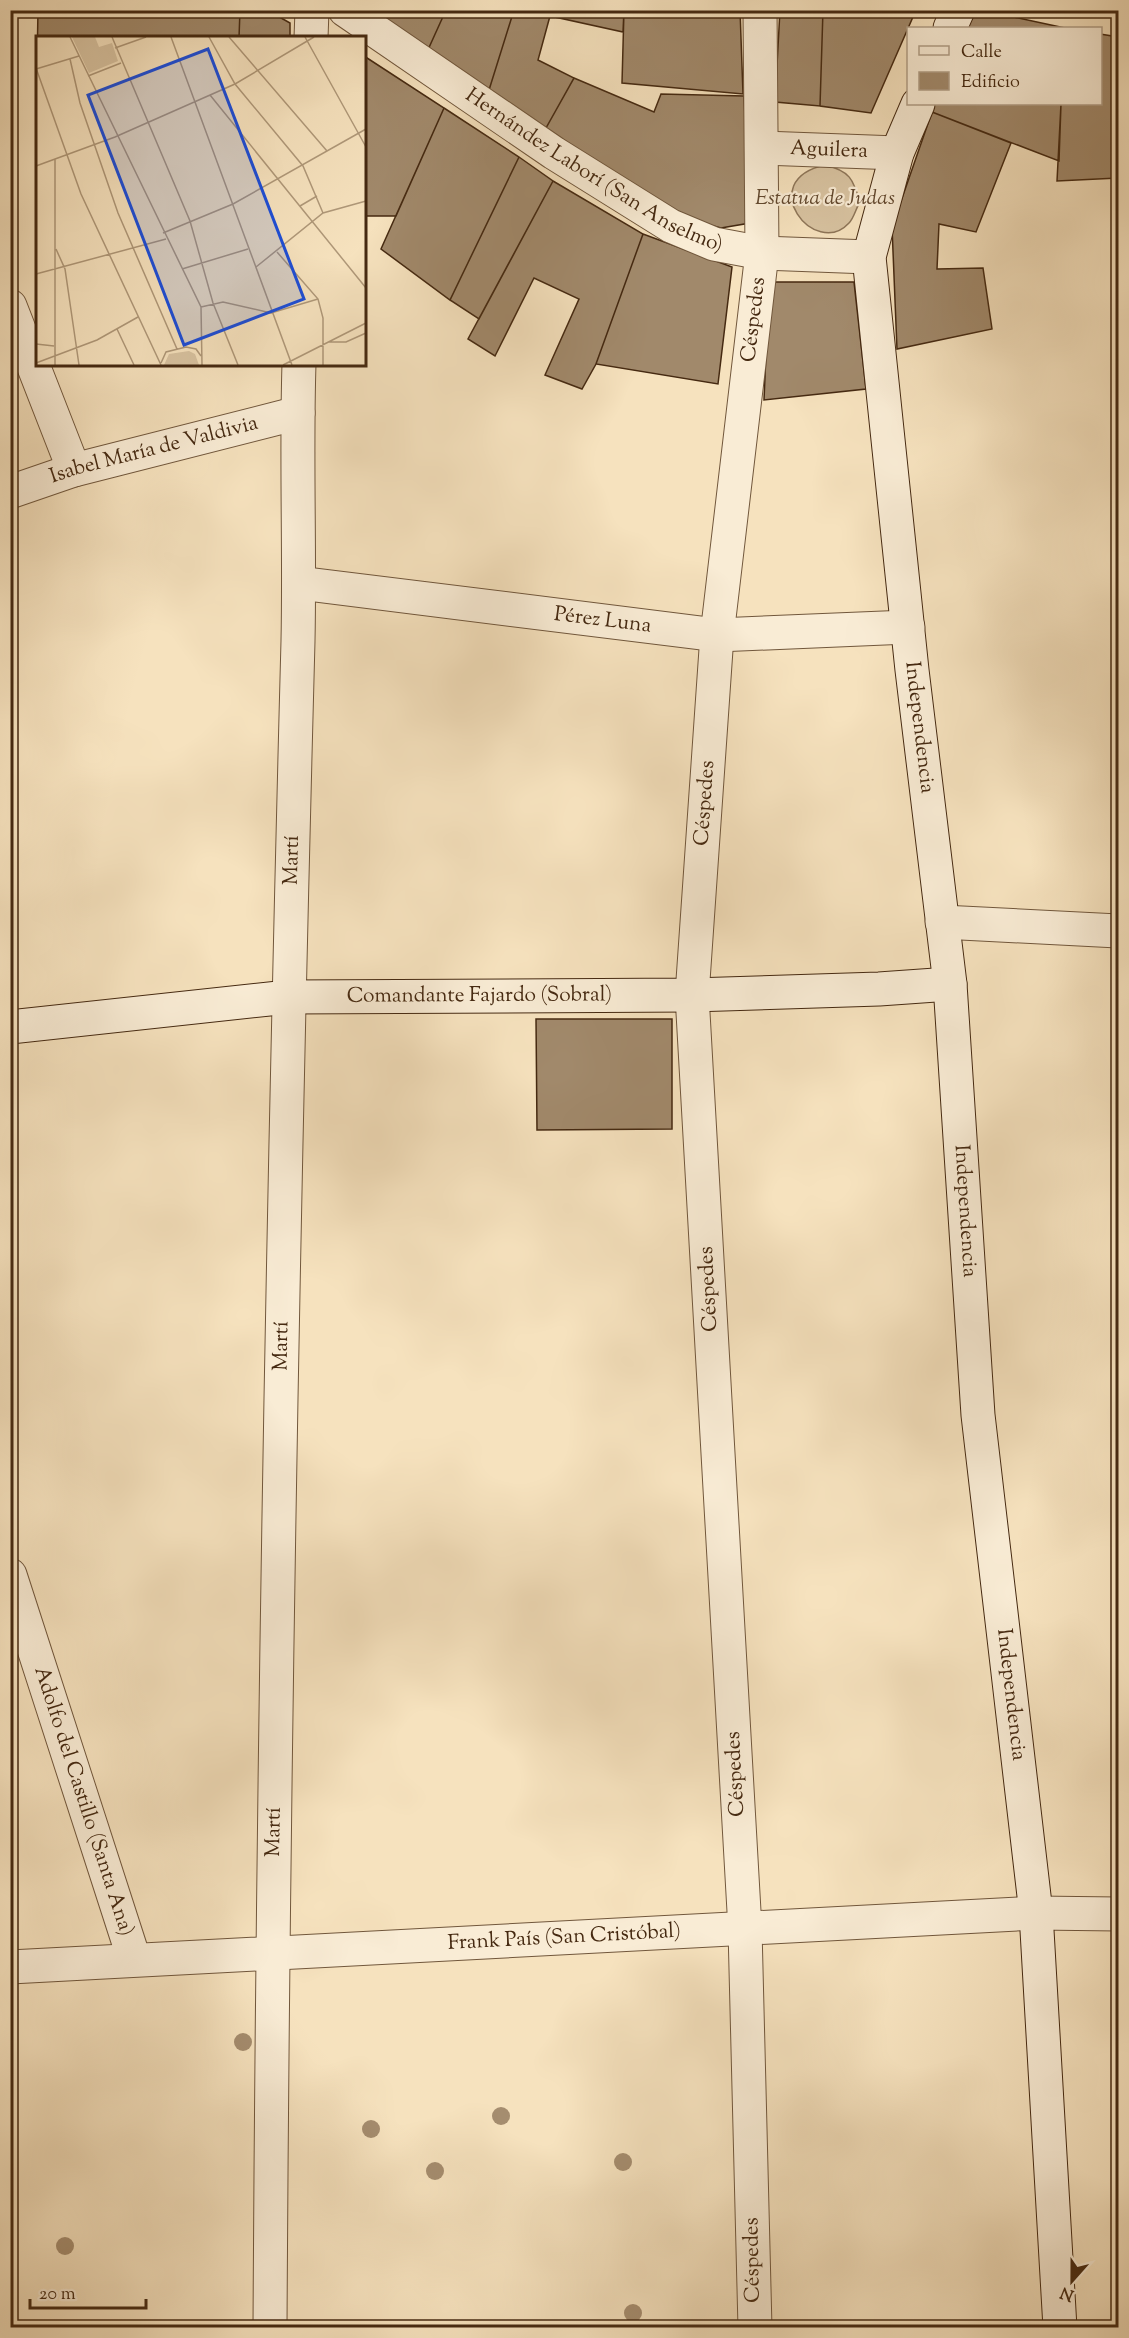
<svg xmlns="http://www.w3.org/2000/svg" width="1129" height="2338" viewBox="0 0 1129 2338" font-family="'Sorts Mill Goudy',serif">
<style>
.green{fill:#d8c3a1;stroke:#8e7659;stroke-width:1.5}
.building{fill:#a1896b;stroke:#452911;stroke-width:1.5}
.lines{fill:none;stroke-linecap:round;stroke-linejoin:round}
.minor-casing{stroke:#71573c;stroke-width:35}
.tertiary-casing{stroke:#71573c;stroke-width:35}
.secondary-casing{stroke:#452911;stroke-width:35}
.minor{stroke:#f9ecd5;stroke-width:33}
.tertiary{stroke:#f9ecd5;stroke-width:33}
.secondary{stroke:#f9ecd5;stroke-width:33}
.tree{fill:#a58d6f}
.labels{text-anchor:middle;dominant-baseline:central;stroke-width:4.5;stroke-linejoin:round;paint-order:stroke}
.street-label{font-size:21px;fill:#452911;stroke:#f9ecd5}
.park-label{font-size:21px;font-style:italic;fill:#62482e;stroke:#f9ecd5}
.inset-road{fill:none;stroke:#af9879;stroke-width:1.5}
.view{fill:#1d4ed8;fill-opacity:0.15;stroke:#1d4ed8;stroke-width:3}
.inset-edge{fill:none;stroke:#452911;stroke-width:3}
</style>
<rect width="100%" height="100%" fill="#f6e2be"/>
<filter id="stains"><feTurbulence type="fractalNoise" baseFrequency=".00333" numOctaves="4"/><feColorMatrix values="0 0 0 0 .2 0 0 0 0 .09 0 0 0 0 .02 0 0 0 .5 -.17"/></filter>
<radialGradient id="worn" r=".72"><stop offset=".6" stop-color="#630" stop-opacity="0"/><stop offset="1" stop-color="#630" stop-opacity=".3"/></radialGradient>
<path class="green" d="M825,165C850,171 853,179 860,202C856,208 854,218 849,223C815,260 753,181 825,165Z"/>
<path class="building" d="M38,10H240L239,38H38L37,65Z
M240,10H267L290,23V38H239Z
M382,10H446L427,52L377,21Z
M446,10H514L489,90L427,52Z
M514,10H624L623,32L550,16L538,60L574,78L546,128L489,90Z
M624,10H740L743,94L622,83Z
M780,10H823L820,106L775,102Z
M823,10H916L871,113L820,106Z
M974,10H981L1065,28H966Z
M1100,34L1118,37V178L1057,181L1061,104H1100Z
M364,56L444,108L396,216H364Z
M574,78L654,112L661,94L744,96L750,223L721,228L679,217L546,128Z
M935,104H1061L1059,161L932,112Z
M444,108L519,157L450,300L381,249Z
M932,112L1011,143L976,232L939,224L937,269L983,268L992,329L897,349L892,227Z
M519,157L553,181L479,319L450,300Z
M553,181L643,234L596,364L582,389L545,375L579,299L534,278L495,356L468,339Z
M643,234L732,267L718,384L596,364Z
M769,282H854L866,389L764,400Z
M536,1019H672V1129L537,1130Z"/>
<g class="lines">
<g class="minor-casing">
<g id="minor">
<path d="M311,38L312,10"/>
<path d="M10,306L74,470"/>
<path id="s1" d="M10,492L74,470L298,413"/>
<path id="s2" d="M299,583L717,635L908,627"/>
<path d="M942,922L1118,931"/>
<path id="s3" d="M10,1575L134,1959"/>
<path id="s4" d="M270,2328C273,1765 283,1203 298,641C300,549 296,457 299,364"/>
</g>
</g>
<g class="tertiary-casing">
<g id="tertiary">
<path id="s5" d="M345,10L554,153L671,226L714,244L762,253L869,257"/>
<path id="s6" d="M763,148L897,153"/>
<path id="s7" d="M10,1967L1036,1913L1118,1914"/>
<path id="s8" d="M755,2328L745,1929L692,995L717,635L762,253L760,10"/>
</g>
</g>
<g class="secondary-casing">
<g id="secondary">
<path d="M950,28L958,10"/>
<path id="s9" d="M918,104L897,153L869,257L912,670L950,984L978,1415L1036,1913L1060,2328"/>
<path id="s10" d="M10,1027L288,997L692,995L879,989L950,984"/>
</g>
</g>
<use href="#minor" class="minor"/>
<use href="#tertiary" class="tertiary"/>
<use href="#secondary" class="secondary"/>
</g>
<g class="tree">
<circle cx="243" cy="2042" r="9"/>
<circle cx="501" cy="2116" r="9"/>
<circle cx="371" cy="2129" r="9"/>
<circle cx="623" cy="2162" r="9"/>
<circle cx="435" cy="2171" r="9"/>
<circle cx="65" cy="2246" r="9"/>
<circle cx="633" cy="2313" r="9"/>
</g>
<g class="labels">
<g class="street-label">
<text stroke="none"><textPath href="#s6" startOffset="66">Aguilera</textPath></text>
<text stroke="none"><textPath href="#s5" startOffset="297">Hernández Laborí (San Anselmo)</textPath></text>
<text stroke="none"><textPath href="#s8" startOffset="2013">Céspedes</textPath></text>
<text stroke="none"><textPath href="#s1" startOffset="150">Isabel María de Valdivia</textPath></text>
<text stroke="none"><textPath href="#s2" startOffset="306">Pérez Luna</textPath></text>
<text stroke="none"><textPath href="#s9" startOffset="634">Independencia</textPath></text>
<text stroke="none"><textPath href="#s8" startOffset="1527">Céspedes</textPath></text>
<text stroke="none"><textPath href="#s4" startOffset="1468">Martí</textPath></text>
<text stroke="none"><textPath href="#s10" startOffset="471">Comandante Fajardo (Sobral)</textPath></text>
<text stroke="none"><textPath href="#s9" startOffset="1120">Independencia</textPath></text>
<text transform="translate(709 1289) rotate(-93)">Céspedes</text>
<text stroke="none"><textPath href="#s4" startOffset="982">Martí</textPath></text>
<text stroke="none"><textPath href="#s9" startOffset="1606">Independencia</textPath></text>
<text transform="translate(736 1774) rotate(-93)">Céspedes</text>
<text stroke="none"><textPath href="#s3" startOffset="238">Adolfo del Castillo (Santa Ana)</textPath></text>
<text stroke="none"><textPath href="#s4" startOffset="496">Martí</textPath></text>
<text stroke="none"><textPath href="#s7" startOffset="555">Frank País (San Cristóbal)</textPath></text>
<text transform="translate(753 2260) rotate(-91)">Céspedes</text>
</g>
<g class="park-label">
<text x="825" y="199">Estatua de Judas</text>
</g>
</g>
<g transform="translate(36 36)">
<rect width="330" height="330" fill="#f6e2be"/>
<path d="M36,1H59L63,11L76,7L82,25L53,37ZM153,315L159,318L163,329H128L133,318Z" fill="#d8c3a1"/>
<path class="inset-road" d="M34,1L165,271L166,329M76,1L154,185L177,267L202,329M135,1L256,329M173,1L199,48L267,130L287,177M193,1L291,115M269,1L330,111M79,12L110,1M34,23L44,67L82,177L141,313M0,32L45,158L125,329M0,33L43,20M52,40L85,27M174,59L330,252M19,123V329M0,130L79,101L199,48L278,1M264,170L281,160M127,197L197,168L330,93M20,213L29,233L43,329M241,216L282,263L287,282V329M220,231L287,177L330,165M146,233L212,213M0,238L130,203M165,271L187,266L235,277L282,263M81,293L98,329M293,306H310L330,297M0,308L18,310M0,327L61,304L102,281M125,327L130,316L150,311L160,313L165,320M247,329L330,287"/>
<path class="view" d="M172,13L268,263L148,309L52,59Z"/>
<rect width="330" height="330" class="inset-edge"/>
</g>
<rect width="1129" height="2338" fill="none" stroke="#f6e2be" stroke-width="36"/>
<rect x="12" y="12" width="1105" height="2314" fill="none" stroke="#452911" stroke-width="3"/>
<rect x="18" y="18" width="1093" height="2302" fill="none" stroke="#452911" stroke-width="1.5"/>
<rect x="907" y="27" width="195" height="78" fill="#f9ecd5" stroke="#b19e87" stroke-width="1.5"/>
<rect x="919" y="46" width="30" height="9" fill="#f9ecd5" stroke="#b19e87" stroke-width="1.5"/>
<text x="961" y="57" font-size="18" fill="#452911">Calle</text>
<rect x="919" y="72" width="30" height="18" fill="#a1896b" stroke="#b19e87" stroke-width="1.5"/>
<text x="961" y="87" font-size="18" fill="#452911">Edificio</text>
<g transform="translate(1072 2281) rotate(201)" stroke="#f9ecd5" stroke-width="4.5" paint-order="stroke">
<path d="M0-4.5L10 22L0 15L-10 22Z" fill="#452911"/>
<text y="-9" font-size="16" font-weight="bold" text-anchor="middle" fill="#452911">N</text>
</g>
<path d="M30 2299v9h116v-9" fill="none" stroke="#452911" stroke-width="3"/>
<text x="39" y="2299" font-size="18" fill="#452911" stroke="#f9ecd5" stroke-width="4.5" paint-order="stroke">20 m</text>
<rect width="100%" height="100%" filter="url(#stains)"/>
<rect width="100%" height="100%" fill="url(#worn)"/>
</svg>
